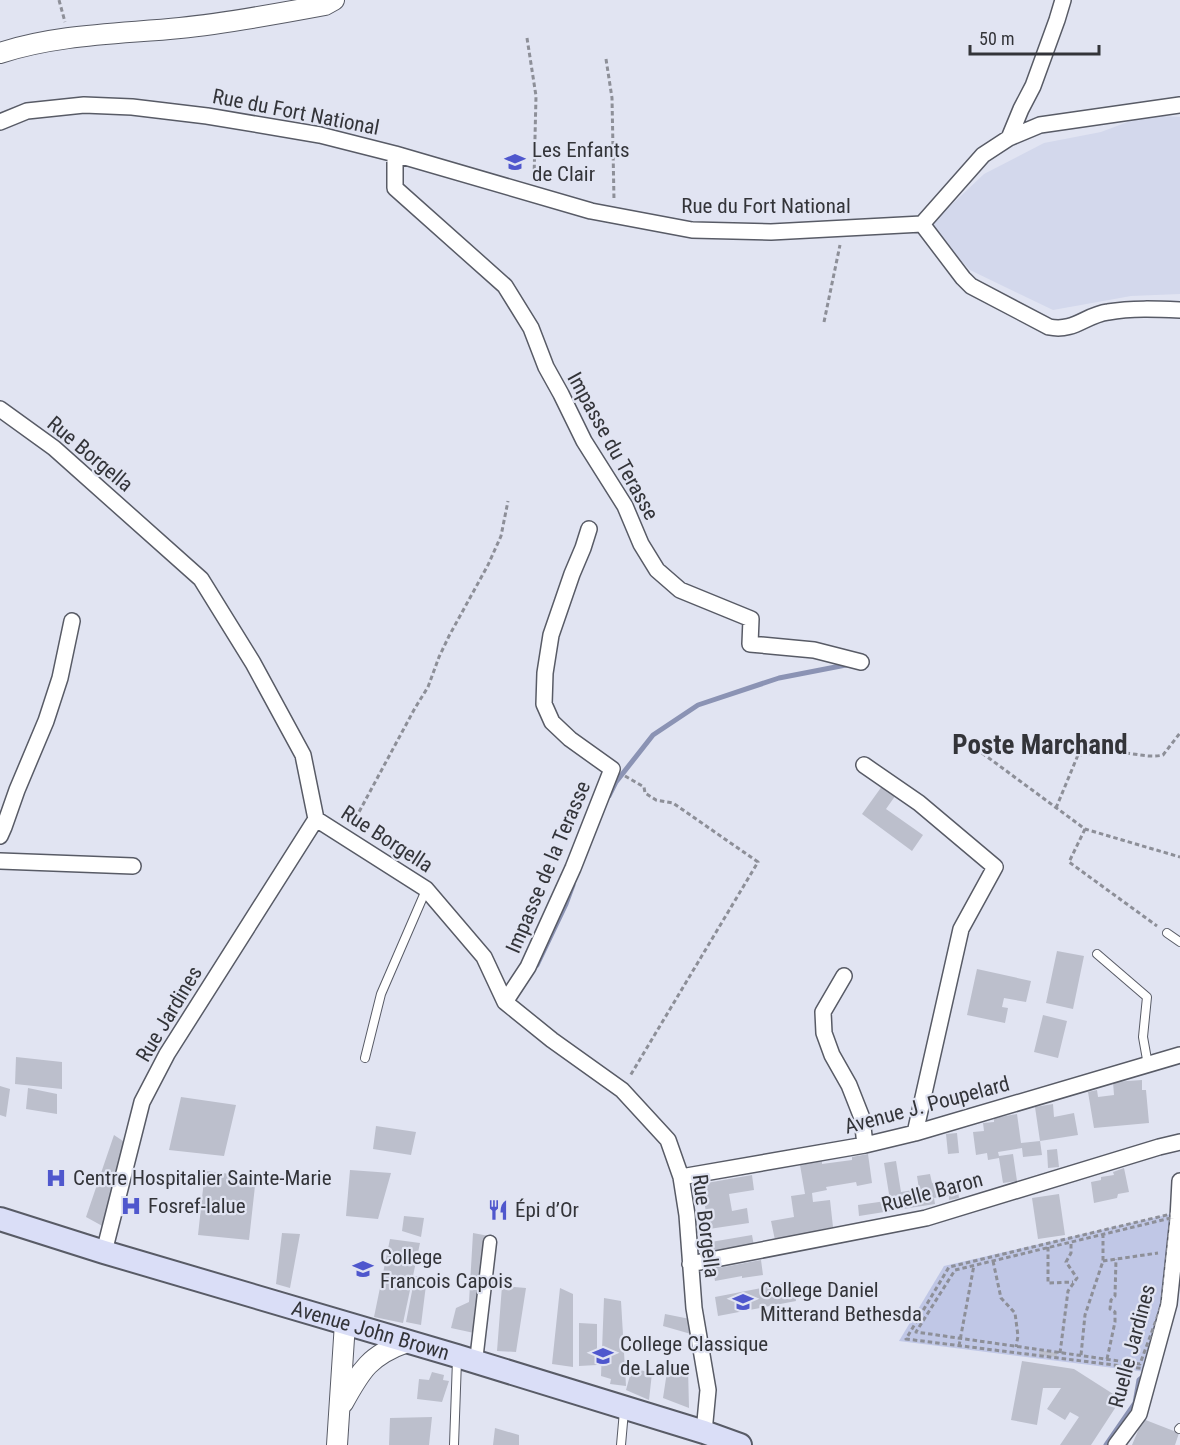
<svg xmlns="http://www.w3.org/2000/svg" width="1180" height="1445" viewBox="0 0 1180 1445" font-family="'Roboto Condensed',sans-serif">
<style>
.built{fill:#d3d8ec}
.green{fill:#c0c7e6}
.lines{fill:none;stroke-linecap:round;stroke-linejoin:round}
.stream{stroke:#8b93b4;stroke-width:5}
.building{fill:#bcbfcc}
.service-casing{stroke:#585b66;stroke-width:10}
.pedestrian-casing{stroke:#585b66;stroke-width:15}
.minor-casing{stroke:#585b66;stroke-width:18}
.tertiary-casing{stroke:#585b66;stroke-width:22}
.secondary-casing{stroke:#585b66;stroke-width:26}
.path{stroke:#8d8f98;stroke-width:3;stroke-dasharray:4.5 3;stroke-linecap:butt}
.service{stroke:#fff;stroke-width:8}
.pedestrian{stroke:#fff;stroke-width:12}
.minor{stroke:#fff;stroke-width:15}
.tertiary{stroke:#fff;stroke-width:20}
.secondary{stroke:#dadef7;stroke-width:22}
.labels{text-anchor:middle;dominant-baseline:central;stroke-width:4.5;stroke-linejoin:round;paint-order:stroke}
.street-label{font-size:21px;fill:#333439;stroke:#e1e4f2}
.poi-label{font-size:21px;fill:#333439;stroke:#e1e4f2;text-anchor:start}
.district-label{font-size:27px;font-weight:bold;fill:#333439;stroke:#e1e4f2}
</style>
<rect width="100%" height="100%" fill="#e1e4f2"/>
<path class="built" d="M1146,115L1180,117V294L1131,296L1053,310L970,270L929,226L984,174L1044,143L1101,132Z"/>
<path class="green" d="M1175,1213L1166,1305L1146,1372L899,1341L944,1266Z"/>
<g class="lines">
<path class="stream" d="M609,796L616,782L653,735L698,705L779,678L851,664
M537,965L566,904L573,885
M1106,1445L1135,1403L1139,1380L1145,1375"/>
</g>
<path class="building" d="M885,782L898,792L886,809L923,835L912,851L862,814Z
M1057,951L1084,956L1073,1009L1046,1003Z
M977,969L1031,981L1026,1002L1004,998L1002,1007L1008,1008L1005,1023L967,1015Z
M1043,1015L1067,1021L1058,1058L1034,1052Z
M16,1057L62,1062V1089L15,1084Z
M1142,1080V1090H1146L1149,1123L1094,1128L1088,1092L1097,1090L1098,1097L1114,1095L1113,1082Z
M0,1086L10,1089L6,1117L0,1115Z
M28,1088L57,1094V1114L26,1109Z
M181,1097L236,1105L224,1156L169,1150Z
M1053,1104L1054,1117L1074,1113L1078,1135L1040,1141L1035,1107Z
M1017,1114L1021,1143L1040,1141L1042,1155L1023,1157L1022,1148L998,1152L999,1156L1013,1154L1017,1181L1003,1183L999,1158L988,1160L987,1153L976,1155L973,1132L984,1131L983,1123L994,1122V1118Z
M376,1126L416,1132L411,1155L373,1149Z
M957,1133L959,1153L948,1154L946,1134Z
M114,1135L129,1145L106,1228L86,1217Z
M1057,1149L1059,1167L1048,1168L1047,1150Z
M868,1154L872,1183L857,1186L856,1182L826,1187L827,1190L812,1193L813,1202L830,1200L833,1227L775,1240L771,1221L794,1217L791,1196L805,1194L800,1165L822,1161V1164L852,1160V1157Z
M896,1161L901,1192L919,1189L917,1176L930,1174L932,1183L946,1181L947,1185L957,1184L959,1198L949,1200V1196L934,1198L935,1204L859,1216L858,1205L886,1201L885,1195L889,1194L884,1163Z
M1124,1168L1129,1192L1118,1194L1117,1198L1094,1203L1091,1182L1101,1180V1177L1114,1175L1113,1172Z
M350,1170L391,1173L378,1219L346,1216Z
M205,1171L256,1177L249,1240L198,1235Z
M752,1175L754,1190L729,1194L732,1211L747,1208L749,1223L709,1229L701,1184Z
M1059,1194L1065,1235L1038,1239L1032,1198Z
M404,1216L424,1218L421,1237L402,1231Z
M282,1233L300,1234L290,1288L276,1284Z
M473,1233L489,1236L474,1333L451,1328L456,1308L469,1302Z
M752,1235L754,1246L707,1254L705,1243Z
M390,1239L420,1243L403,1323L374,1317Z
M761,1260L763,1275L742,1278V1276L715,1281L713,1269Z
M415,1276L427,1277L421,1325L406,1322Z
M793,1282L796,1301L718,1316L715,1297Z
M502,1286L526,1288L516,1352L497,1351Z
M560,1288L573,1294V1367L552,1364Z
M604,1298L621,1301L626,1386L610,1384L611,1379L601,1376Z
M665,1314L690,1319L691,1334L663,1326Z
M579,1323L597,1324V1365L579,1366Z
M1039,1350L1057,1353V1357L1039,1355Z
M1022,1361L1074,1369L1121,1399L1091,1445H1060L1079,1417L1070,1412L1065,1420L1047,1409L1061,1388H1043L1037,1425L1011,1420Z
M668,1365L688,1368L689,1408L663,1398Z
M632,1368L652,1373L649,1400L626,1390Z
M432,1372L444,1375L443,1380L449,1381L442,1402L417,1399L419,1379L429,1380Z
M432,1417L429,1445H389L390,1418Z
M1143,1419L1179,1433L1175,1445H1132Z
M495,1428L519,1435V1445H493Z"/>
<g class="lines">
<g class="service-casing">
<path id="service" d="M1167,933L1180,942
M1097,954L1147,997L1143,1037L1148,1065
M365,1058L381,994L426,890
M1179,1429L1180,1428
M454,1445L457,1360
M621,1445L624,1411"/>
</g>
<g class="pedestrian-casing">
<path id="pedestrian" d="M476,1361L490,1242"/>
</g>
<g class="minor-casing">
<path id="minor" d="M0,122L27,111L84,105L132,107L207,116L320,135L395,154L591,211L692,230L771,232L922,224L963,278L971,286L1049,327C1075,332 1085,315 1108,312C1132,308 1156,309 1180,310
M1009,138L1021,109L1033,86L1057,20L1063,0
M395,154V188L505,286L531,328L546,367L561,394L584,441L625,506L641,544L657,570L680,590L751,619L750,644L814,650L861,662
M922,224L983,155L1009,138L1040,125L1180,105
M0,409L54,448L201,579L253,663L303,755L316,819L426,889L484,957L505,1002L552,1040L622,1090L668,1140L681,1177L687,1215L694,1308L708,1390L704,1432
M864,765L919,803L995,867L961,929L915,1133
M0,836L4,827L17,790L46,721L60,678L72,621
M0,861L133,866
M844,976L823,1012L824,1033L832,1055L849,1085L862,1118L865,1145
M505,1002L528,967L573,868L612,769L570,739L552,722L544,704L545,673L551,635L572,574L583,548L589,529
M681,1177L865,1145L915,1133L1180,1055
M104,1252L142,1102L167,1054L316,819
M690,1264L926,1218L1159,1147L1180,1142
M1116,1445L1139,1414L1169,1304L1178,1219L1180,1181"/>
</g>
<g class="tertiary-casing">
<path id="tertiary" d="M0,53C58,34 120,34 180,28C229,23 277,14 325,5L334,0
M343,1403C361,1370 370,1355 407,1342
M337,1445L345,1323"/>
</g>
<g class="secondary-casing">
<g id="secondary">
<path id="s1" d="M0,1219L104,1252L457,1356L704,1432L740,1445"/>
</g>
</g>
<path class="path" d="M59,0L65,22
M527,38L536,96L534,179
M606,59L612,98L614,200
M824,322L840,245
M982,753L1085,829L1180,857
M625,776L644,787L645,793L656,800L673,803L758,862L630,1076
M1056,808L1078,755C1094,753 1109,751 1125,753C1138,754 1150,758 1163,755L1180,733
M352,825L415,708L428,687L439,657L449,636L488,565L501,536L508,501
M1085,829L1069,862L1157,926
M1175,1213L1166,1305L1146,1369L906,1339L949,1267Z
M1171,1218L1162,1304L1140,1364L916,1332L955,1270Z
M1048,1247V1283L1073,1282
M993,1261L1001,1298L1015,1313L1018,1336L1016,1347
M1103,1261L1158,1253
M959,1346L974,1265
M1060,1353L1068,1291L1077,1278L1066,1262L1071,1253V1242
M1081,1355L1085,1315L1103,1261V1234
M1107,1359L1115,1322V1312L1110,1309L1111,1300L1115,1296L1116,1259"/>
<use href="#service" class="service"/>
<use href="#pedestrian" class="pedestrian"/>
<use href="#minor" class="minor"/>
<use href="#tertiary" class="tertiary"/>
<use href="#secondary" class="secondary"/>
</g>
<defs>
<g id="school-bare" transform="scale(1.62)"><path d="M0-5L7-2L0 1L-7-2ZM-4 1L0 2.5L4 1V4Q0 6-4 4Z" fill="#4f57cd" stroke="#e1e4f2" stroke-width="2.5" paint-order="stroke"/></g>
<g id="hospital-bare" transform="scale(1.62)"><path d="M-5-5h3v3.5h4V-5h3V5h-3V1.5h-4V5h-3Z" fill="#4f57cd" stroke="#e1e4f2" stroke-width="2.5" paint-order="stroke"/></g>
<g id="restaurant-bare" transform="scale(1.62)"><path d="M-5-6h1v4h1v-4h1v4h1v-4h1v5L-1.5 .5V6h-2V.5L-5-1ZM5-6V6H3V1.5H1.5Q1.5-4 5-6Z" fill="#4f57cd" stroke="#e1e4f2" stroke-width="2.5" paint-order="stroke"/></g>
</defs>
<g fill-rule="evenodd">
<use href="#school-bare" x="515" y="162"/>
<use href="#hospital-bare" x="56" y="1178"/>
<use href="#hospital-bare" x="131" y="1206"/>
<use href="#restaurant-bare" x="498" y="1210"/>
<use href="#school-bare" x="363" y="1269"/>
<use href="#school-bare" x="743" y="1302"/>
<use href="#school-bare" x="603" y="1356"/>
</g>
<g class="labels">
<g class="street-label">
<text transform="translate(296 112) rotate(11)">Rue du Fort National</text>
<text x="766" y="206">Rue du Fort National</text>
<text transform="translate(613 446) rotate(61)">Impasse du Terasse</text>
<text transform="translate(90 454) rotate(40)">Rue Borgella</text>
<text transform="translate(387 839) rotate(33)">Rue Borgella</text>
<text transform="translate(548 867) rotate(-67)">Impasse de la Terasse</text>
<text transform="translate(169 1014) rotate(-59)">Rue Jardines</text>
<text transform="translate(927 1105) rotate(-15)">Avenue J. Poupelard</text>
<text transform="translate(932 1192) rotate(-15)">Ruelle Baron</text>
<text transform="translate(706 1226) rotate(83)">Rue Borgella</text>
<text stroke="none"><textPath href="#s1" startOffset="387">Avenue John Brown</textPath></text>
<text transform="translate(1132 1346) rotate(-75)">Ruelle Jardines</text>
</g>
<g class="poi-label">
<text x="532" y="150">Les Enfants<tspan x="532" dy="24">de Clair</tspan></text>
<text x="73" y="1178">Centre Hospitalier Sainte-Marie</text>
<text x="148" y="1206">Fosref-lalue</text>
<text x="515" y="1210">Épi d’Or</text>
<text x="380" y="1257">College<tspan x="380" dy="24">Francois Capois</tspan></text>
<text x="760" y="1290">College Daniel<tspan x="760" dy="24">Mitterand Bethesda</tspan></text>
<text x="620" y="1344">College Classique<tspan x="620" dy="24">de Lalue</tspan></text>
</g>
<g class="district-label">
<text x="1040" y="745">Poste Marchand</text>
</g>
</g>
<path d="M970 45v9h129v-9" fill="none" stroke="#333439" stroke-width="3"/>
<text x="979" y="45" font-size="18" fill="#333439" stroke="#e1e4f2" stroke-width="4.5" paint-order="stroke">50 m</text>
</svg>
